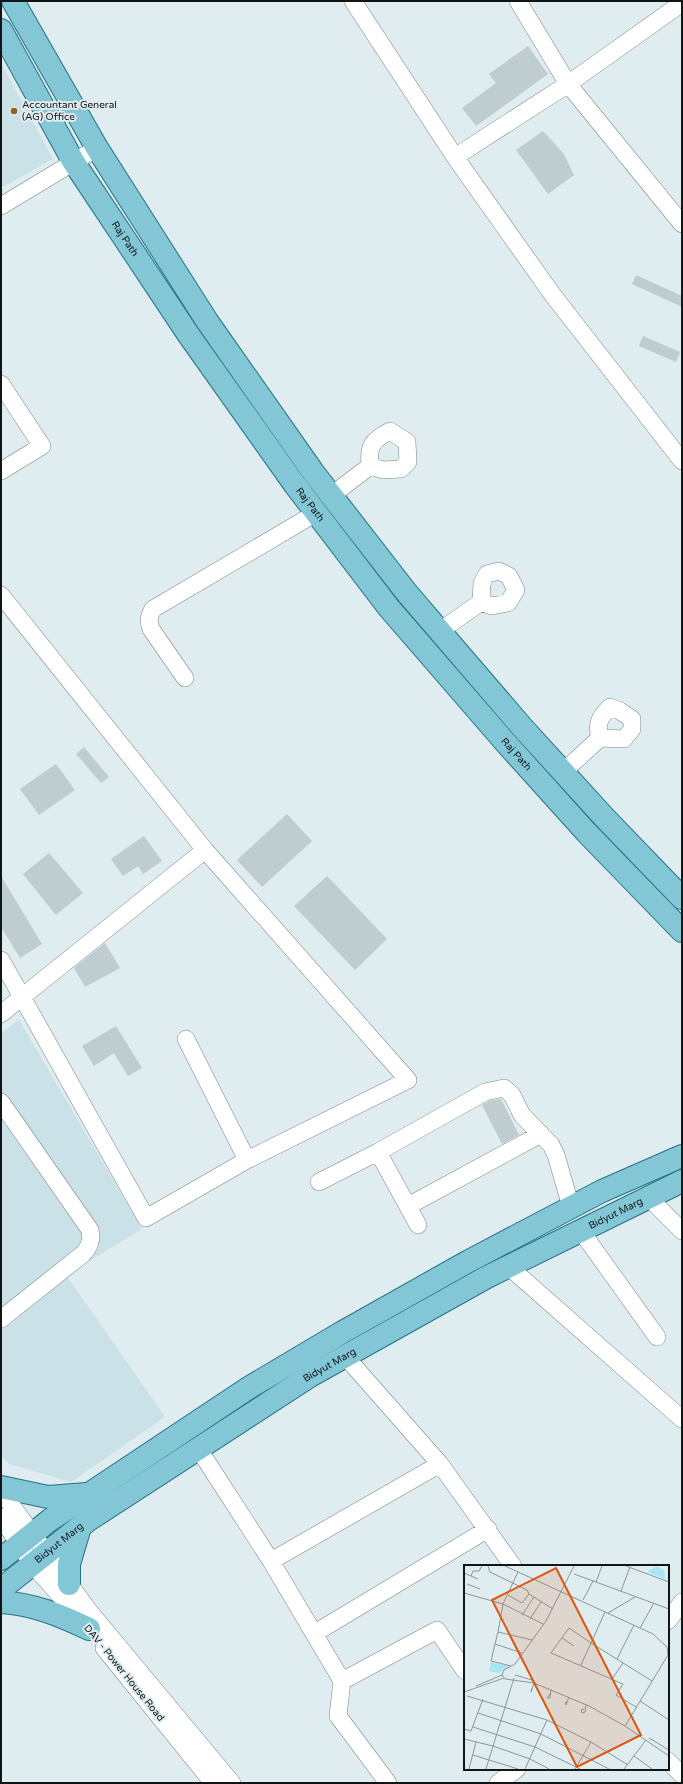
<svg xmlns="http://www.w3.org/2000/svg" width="683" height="1784" viewBox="0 0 683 1784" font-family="'Varela Round',sans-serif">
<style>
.built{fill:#cae1e7}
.building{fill:#bfccd0}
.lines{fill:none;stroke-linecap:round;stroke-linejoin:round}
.minor-casing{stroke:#798588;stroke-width:18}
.major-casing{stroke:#257181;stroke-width:24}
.minor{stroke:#fff;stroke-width:17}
.major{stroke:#83c7d6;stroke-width:22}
.poi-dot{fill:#99611d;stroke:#dfecf0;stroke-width:1.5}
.labels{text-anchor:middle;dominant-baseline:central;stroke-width:4;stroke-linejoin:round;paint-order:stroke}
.poi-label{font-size:10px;fill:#101516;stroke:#dfecf0;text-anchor:start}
.street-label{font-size:10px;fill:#101516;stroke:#dfecf0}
.inset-road{fill:none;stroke:#8c9699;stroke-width:1}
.view{fill:#dd560c;fill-opacity:0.15;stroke:#dd560c;stroke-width:2}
.inset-edge{fill:none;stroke:#101516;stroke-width:2}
</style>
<rect width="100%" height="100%" fill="#dfecf0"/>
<path class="built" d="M1,63L53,159L1,188Z
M19,1020L142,1229L66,1275L165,1417L71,1482L9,1464L1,1455V1034Z"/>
<path class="building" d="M528,46L548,74L476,126L462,108L496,83L489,74Z
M543,131L564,154L574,175L548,194L516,150Z
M636,275L682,296V307L632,284Z
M643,336L680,352L676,362L639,346Z
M84,747L109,777L101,783L76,754Z
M56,764L75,790L39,815L20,789Z
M287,814L312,841L262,887L237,860Z
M144,836L162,861L143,874L138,866L123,876L111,859Z
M49,853L83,893L56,915L23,874Z
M1,876L42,944L20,958L1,927Z
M327,876L387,939L355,970L294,906Z
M105,943L120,968L85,987L74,968Z
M116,1026L142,1068L128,1076L114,1053L94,1066L82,1046Z
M501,1099L519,1135L502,1144L482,1105L489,1101Z"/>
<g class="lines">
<g class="minor-casing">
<path id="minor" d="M353,1L455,157L552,294L682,461
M518,1L568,84L682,224
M455,157L568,84L682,3
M1,206L97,148
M1,384L42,446L1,471
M332,495L370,466C368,446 372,440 390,431L407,442L408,462L401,469L383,470L370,466
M1,595L205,850L408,1080L247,1160L146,1218L22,997L1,1014
M440,631L481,602L482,583L487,574L499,571L509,576L516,590L508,603L492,606L481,602
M185,678L151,629C148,621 149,616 153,609L316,513
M563,772L600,738C596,724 599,718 610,707L620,711L632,719V729L624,739L600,738
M1,960L22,997L205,850
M186,1039L247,1160
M1,1102L90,1230C92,1240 90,1246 83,1254L1,1319
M378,1152L418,1225
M319,1182L378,1152L485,1092L504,1088L512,1095L522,1115L551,1145L556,1155L571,1207
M648,1197L682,1231
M408,1206L541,1134
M581,1231L657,1337
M508,1266L682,1419
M345,1356L440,1464L513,1566
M198,1448L271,1561L342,1681L338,1716L388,1783
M1,1491L89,1611L232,1783
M1,1517L33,1565L88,1627
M271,1561L440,1464
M668,1621L682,1602
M315,1633L488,1529
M104,1648L213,1783
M342,1681L437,1630L465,1671
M668,1761L682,1775
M498,1783L517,1769"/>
</g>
<g class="major-casing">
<g id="major">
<path d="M13,1L97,148L207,321L313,472L407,593L522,727L604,817L682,898"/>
<path id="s1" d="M1,30L73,161L188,334L295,485L389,608L505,742L587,833L682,931"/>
<path d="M1,1487L48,1497L87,1494"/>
<path d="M1,1559L50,1520L250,1387L341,1333L469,1261L602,1191L682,1156"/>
<path d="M69,1584V1564L80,1527"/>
<path id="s2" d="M1,1589L87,1521L310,1376L487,1277L682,1181"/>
<path d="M1,1602C33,1604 60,1615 89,1629"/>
</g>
</g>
<use href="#minor" class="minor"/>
<use href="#major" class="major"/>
</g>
<circle class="poi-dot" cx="14" cy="111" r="4"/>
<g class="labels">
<g class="poi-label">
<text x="22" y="105">Accountant General<tspan x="22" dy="12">(AG) Office</tspan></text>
</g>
<g class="street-label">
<text stroke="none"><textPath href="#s1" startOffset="243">Raj Path</textPath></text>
<text stroke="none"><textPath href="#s1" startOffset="567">Raj Path</textPath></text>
<text stroke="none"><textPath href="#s1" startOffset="891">Raj Path</textPath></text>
<text stroke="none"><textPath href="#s2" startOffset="722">Bidyut Marg</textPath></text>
<text stroke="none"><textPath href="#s2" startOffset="398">Bidyut Marg</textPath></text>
<text stroke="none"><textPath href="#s2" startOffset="74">Bidyut Marg</textPath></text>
<text transform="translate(124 1673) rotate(51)">DAV - Power House Road</text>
</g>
</g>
<g transform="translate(464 1565)">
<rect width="205" height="205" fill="#dfecf0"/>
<path d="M192,1L200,5L201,14L183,7ZM27,97L45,101L35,108L25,106Z" fill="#a7e5f6"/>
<path class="inset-road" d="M24,1L26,7L63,25L65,29L89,44M41,1L189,69L203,82L204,90L161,161M110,1L82,56L51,99L40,105L38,110L41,114L70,118L125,141L161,161L205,191M162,1L205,17M54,7L39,39L34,67L68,75M0,8L14,14M110,9L132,17L138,1M7,11L9,6H15L18,1M132,17L205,44M3,19L16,24M157,26L166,2M0,28L39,39L79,59M44,30L58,38L65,29M119,35L129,16M141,47L127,78L105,63L87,88L159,119L152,130L172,142M144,48L171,32M58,50L70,32M66,54L77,37M176,63L190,38M34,67L31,79L58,88M98,73L110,81M31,79L27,96L47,101M153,94L170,60M117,100L127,78L188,116M51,110L68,115M148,114L159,98M12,121L38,110M68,123L67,127L70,118M0,127L40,113M86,129L83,133H86L87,125M3,131L83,155L127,177L164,200M103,136L101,138L102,140L105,132M176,136L205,155M120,144L117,145L118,148L121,147L122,140M14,148L77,169L145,204M9,162L71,182L116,204M0,164L7,166L19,134M185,173L205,185M0,174L29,181L66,194L85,204M9,190L54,204M170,191L188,204M5,204L12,177M22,204L50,113M61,204L83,155M111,204L127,177M160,204L182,175"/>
<path class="view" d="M92,3L177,170L113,202L28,35Z"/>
<rect width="205" height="205" class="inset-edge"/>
</g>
<rect width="683" height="1784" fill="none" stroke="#101516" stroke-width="4"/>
</svg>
